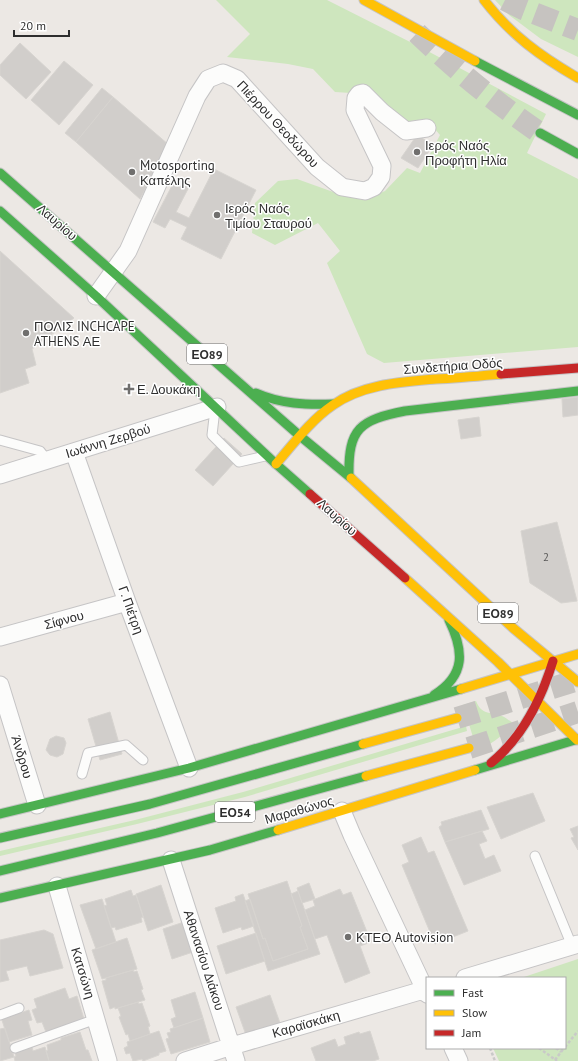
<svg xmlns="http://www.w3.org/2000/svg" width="578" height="1061" viewBox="0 0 578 1061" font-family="'PT Sans',sans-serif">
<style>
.green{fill:#cee6be}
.building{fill:#d1cecb;stroke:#d7d4d0}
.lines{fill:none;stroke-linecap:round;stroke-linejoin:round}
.primary-tunnel{stroke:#c6c3c0;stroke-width:22;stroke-dasharray:22 11;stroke-linecap:butt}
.highway-tunnel{stroke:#c6c3c0;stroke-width:22;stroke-dasharray:22 11;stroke-linecap:butt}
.lane-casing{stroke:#c5c4c5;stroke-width:11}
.street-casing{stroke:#c5c4c5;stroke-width:19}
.fast-casing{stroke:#c5c4c5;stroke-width:11}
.slow-casing{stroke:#c5c4c5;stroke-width:11}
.jam-casing{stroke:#c5c4c5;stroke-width:11}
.path{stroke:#c9c9c8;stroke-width:2.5;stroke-dasharray:3 2;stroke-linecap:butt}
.lane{stroke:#fcfcfb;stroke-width:9}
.street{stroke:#fcfcfb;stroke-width:17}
.fast{stroke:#4caf50;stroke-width:9}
.slow{stroke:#ffc107;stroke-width:9}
.jam{stroke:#c62828;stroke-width:9}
.poi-dot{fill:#706f6e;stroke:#fff;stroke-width:1.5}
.labels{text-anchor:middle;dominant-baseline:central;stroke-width:3;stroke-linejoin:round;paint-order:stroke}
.number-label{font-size:11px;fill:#585857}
.shield{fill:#fff;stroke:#6d6d6d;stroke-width:1}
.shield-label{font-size:12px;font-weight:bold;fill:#2e2e2e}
.street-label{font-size:13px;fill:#2e2e2e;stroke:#fff}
.poi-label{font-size:13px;fill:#2e2e2e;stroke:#fff;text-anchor:start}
</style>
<rect width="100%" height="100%" fill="#ece8e4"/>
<path class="green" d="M216,0H327L420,47L546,114L527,153L578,179V347L384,363L367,354L327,263L340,251L318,223L275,245L252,233L255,203L278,181L297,179L336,193L363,200L385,191L407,168L420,173L440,135L426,119L404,122L369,87L356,86L351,93L335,92L313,69L288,64L227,57L250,34Z
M495,0H578V57L541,39L509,15Z
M476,701C482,716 490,711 502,716C506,718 510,721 513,723C503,736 492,744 477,750L463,705Z
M466,726L467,731L245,797L137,824L0,856V851L135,820L243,792Z
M578,959V1061H499L493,1048H565V978H521Z"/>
<path class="building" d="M20,43L51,72L26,99L0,75V65Z
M64,61L93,85L59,125L31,100Z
M102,88L113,97L76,142L65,133Z
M113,97L169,145L140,199L76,142Z
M417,135L433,145L418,168L401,158Z
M214,169L256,190L221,259L181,239L187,227L170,219L165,228L153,222L176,178L190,185L176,212L189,218Z
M0,251L74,318L32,349L36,365L25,369L29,383L0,393Z
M578,397V415L563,417L562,399Z
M479,417L481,436L461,439L458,420Z
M224,438L242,454L213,486L195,470Z
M557,522L577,601L561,603L530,583L521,531Z
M110,712L122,754L100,760L88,719Z
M56,736L64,738L66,743L63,754L57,757L50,755L46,750L50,739Z
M533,793L545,821L501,839L487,807Z
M481,810L489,829L445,842L439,827L442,825L441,822Z
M578,826V850L571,838L574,837L570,829Z
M482,831L487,841L479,844L485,859L494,855L501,871L464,885L445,842Z
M421,837L428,853L434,851L468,931L435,944L402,865L409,862L402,845Z
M287,881L302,926L300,927L308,949L273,961L265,938L263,939L248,894Z
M309,883L315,899L302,903L297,888Z
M161,885L173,922L148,931L136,894Z
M340,889L343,895L351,892L371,942L360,946L370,973L345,983L327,935L315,939L305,910L315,906L313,900Z
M131,890L133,896L136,895L143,917L141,918L142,922L116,930L115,927L111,928L104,906L107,905L105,899Z
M298,891L320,954L268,971L245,901L250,899L263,939L265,938L273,961L308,949L300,927L302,926L291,894Z
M243,894L254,926L242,930L241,927L223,933L215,908L236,901L235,897Z
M102,899L116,942L96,949L80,905Z
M184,922L193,952L172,959L163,929Z
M44,930L53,934L63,968L30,976L27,966L6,971L9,980L0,982V940Z
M256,933L265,961L226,974L217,946Z
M127,938L137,969L102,979L92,950Z
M133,970L134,972L137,971L143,989L141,990L145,1000L118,1008L115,1009V1007L110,1009L102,981L106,980V978Z
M65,988L69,999L77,996L84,1019L46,1032L42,1022L37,1023L32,1010L37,1008L34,999Z
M195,992L203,1018L174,1028L171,1019L176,1017L171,1000Z
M270,995L280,1023L246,1035L236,1007Z
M138,1002L139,1004L142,1003L150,1026L148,1027L150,1034L130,1041L128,1034L126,1035L119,1017L121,1016L118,1008Z
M29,1010L32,1020L28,1021L32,1035L9,1042L1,1017L19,1011L20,1013Z
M203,1018L210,1042L171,1054L166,1039L169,1038L167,1033L171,1032L170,1029Z
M5,1028L14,1057L0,1061V1029Z
M159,1031L166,1051L159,1053V1055L143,1061L142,1059L133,1061L130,1053L126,1054L124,1048L128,1046L127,1042Z
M370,1031L379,1059L373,1061H316L311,1048L335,1039L338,1047L346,1044L344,1037L359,1032L360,1034Z
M80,1032L86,1050H88L92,1061H49L46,1051L48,1050L47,1045L61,1040V1038Z
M32,1047L33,1051L45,1047L49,1061H15L14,1057L16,1056L15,1052Z"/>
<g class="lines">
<path class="primary-tunnel" d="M457,718L578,680
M469,748L578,712"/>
<path class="highway-tunnel" d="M505,0L523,9L578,30
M417,33C456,70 496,103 540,133"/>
<g class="lane-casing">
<path id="lane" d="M215,409L212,435L239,462L265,456
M0,440L40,451L47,460
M82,774L88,753L126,745L143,760
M535,856L572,946
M0,1015L19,1008
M15,1048L96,1019"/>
</g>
<g class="street-casing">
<path id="street" d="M96,296L128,251L197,96L208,79L223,73L237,79L317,167L342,187L365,191L374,187L381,177L382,166L355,110L356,98L359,94L363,93L382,112L406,131L427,128
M74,452L127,602L189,768
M0,475L217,407
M0,637L127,602
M0,685L37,805
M342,811L352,835L427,994
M171,860L236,1061
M57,886L108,1061
M465,978L578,944
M453,1048L459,1061
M185,1061L232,1046L427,989"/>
</g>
<g class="fast-casing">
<path id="fast" d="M475,61L578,115
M540,133L578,154
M0,173L300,436L351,478
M0,211L96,296L276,464L310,494
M256,393C281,404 306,405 333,404
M349,476C348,428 360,420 405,411L578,391
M434,695C466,675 464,651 449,620
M475,770L578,739
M0,814L189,768L461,689
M0,838L150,804L363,744
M0,871L157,833L366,776
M0,898L210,850L278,830"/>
</g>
<g class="slow-casing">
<path id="slow" d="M364,0L475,61
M484,0C511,35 540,56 578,78
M276,464C294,443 311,420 333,405C363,384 402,382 436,379C458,378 479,376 501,374
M351,478L513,628L578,682
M405,578L498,662L577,740
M461,689L578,654
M363,744L457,718
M366,776L469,748
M278,830L475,770"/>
</g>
<g class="jam-casing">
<path id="jam" d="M501,374L578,368
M310,494L405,578
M491,763C523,737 541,700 553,661"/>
</g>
<path class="path" d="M565,1047L578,1031
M490,1048L495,1061
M539,1048L557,1061
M556,1048L561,1052
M555,1060L564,1048"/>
<use href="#lane" class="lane"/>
<use href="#street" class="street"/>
<use href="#fast" class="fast"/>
<use href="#slow" class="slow"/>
<use href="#jam" class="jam"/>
</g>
<g class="poi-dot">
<circle cx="417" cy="152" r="4"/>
<circle cx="132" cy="172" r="4"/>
<circle cx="217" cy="215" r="4"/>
<circle cx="26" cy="333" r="4"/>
<path d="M127 383h4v4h4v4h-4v4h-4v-4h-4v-4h4z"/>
<circle cx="348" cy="937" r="4"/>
</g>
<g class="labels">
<g class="number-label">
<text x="546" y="557">2</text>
</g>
<g class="shield">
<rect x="187" y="344" width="40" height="20" rx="3"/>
<rect x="478" y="603" width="40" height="20" rx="3"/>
<rect x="215" y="802" width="40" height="20" rx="3"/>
</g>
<g class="shield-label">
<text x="207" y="354">ΕΟ89</text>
<text x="498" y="613">ΕΟ89</text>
<text x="235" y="812">ΕΟ54</text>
</g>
<g class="street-label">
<text transform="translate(278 124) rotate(47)">Πιέρρου Θεοδώρου</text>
<text transform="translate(57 222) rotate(41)">Λαυρίου</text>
<text transform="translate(453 366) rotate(-4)">Συνδετήρια Οδός</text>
<text transform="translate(108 441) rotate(-17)">Ιωάννη Ζερβού</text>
<text transform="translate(337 517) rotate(42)">Λαυρίου</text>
<text transform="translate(131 610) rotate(70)">Γ. Πιέτρη</text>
<text transform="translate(64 620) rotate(-15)">Σίφνου</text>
<text transform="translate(22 757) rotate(73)">Άνδρου</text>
<text transform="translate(299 810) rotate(-16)">Μαραθώνος</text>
<text transform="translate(204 960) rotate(72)">Αθανασίου Διάκου</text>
<text transform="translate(83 973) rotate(73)">Κατσώνη</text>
<text transform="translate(306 1024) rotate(-16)">Καραϊσκάκη</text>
</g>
<g class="poi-label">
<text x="425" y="145">Ιερός Ναός<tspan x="425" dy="15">Προφήτη Ηλία</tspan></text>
<text x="140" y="165">Motosporting<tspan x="140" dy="15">Καπέλης</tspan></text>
<text x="225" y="208">Ιερός Ναός<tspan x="225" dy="15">Τιμίου Σταυρού</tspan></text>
<text x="34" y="326">ΠΟΛΙΣ INCHCAPE<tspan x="34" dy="15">ATHENS ΑΕ</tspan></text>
<text x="137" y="389">Ε. Δουκάκη</text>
<text x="356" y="937">ΚΤΕΟ Autovision</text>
</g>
</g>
<rect x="426" y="977" width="140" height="72" fill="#ffffff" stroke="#ababab"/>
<rect x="434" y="990" width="20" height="6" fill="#4caf50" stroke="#ababab"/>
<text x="462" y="997" font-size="12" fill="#2e2e2e">Fast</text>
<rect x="434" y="1010" width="20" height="6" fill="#ffc107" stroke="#ababab"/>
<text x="462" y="1017" font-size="12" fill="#2e2e2e">Slow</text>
<rect x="434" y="1030" width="20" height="6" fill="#c62828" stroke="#ababab"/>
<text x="462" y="1037" font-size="12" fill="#2e2e2e">Jam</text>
<path d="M14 30v6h55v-6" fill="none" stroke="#2e2e2e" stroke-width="2"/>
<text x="20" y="30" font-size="12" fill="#2e2e2e" stroke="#ffffff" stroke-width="3" paint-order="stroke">20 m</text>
</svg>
